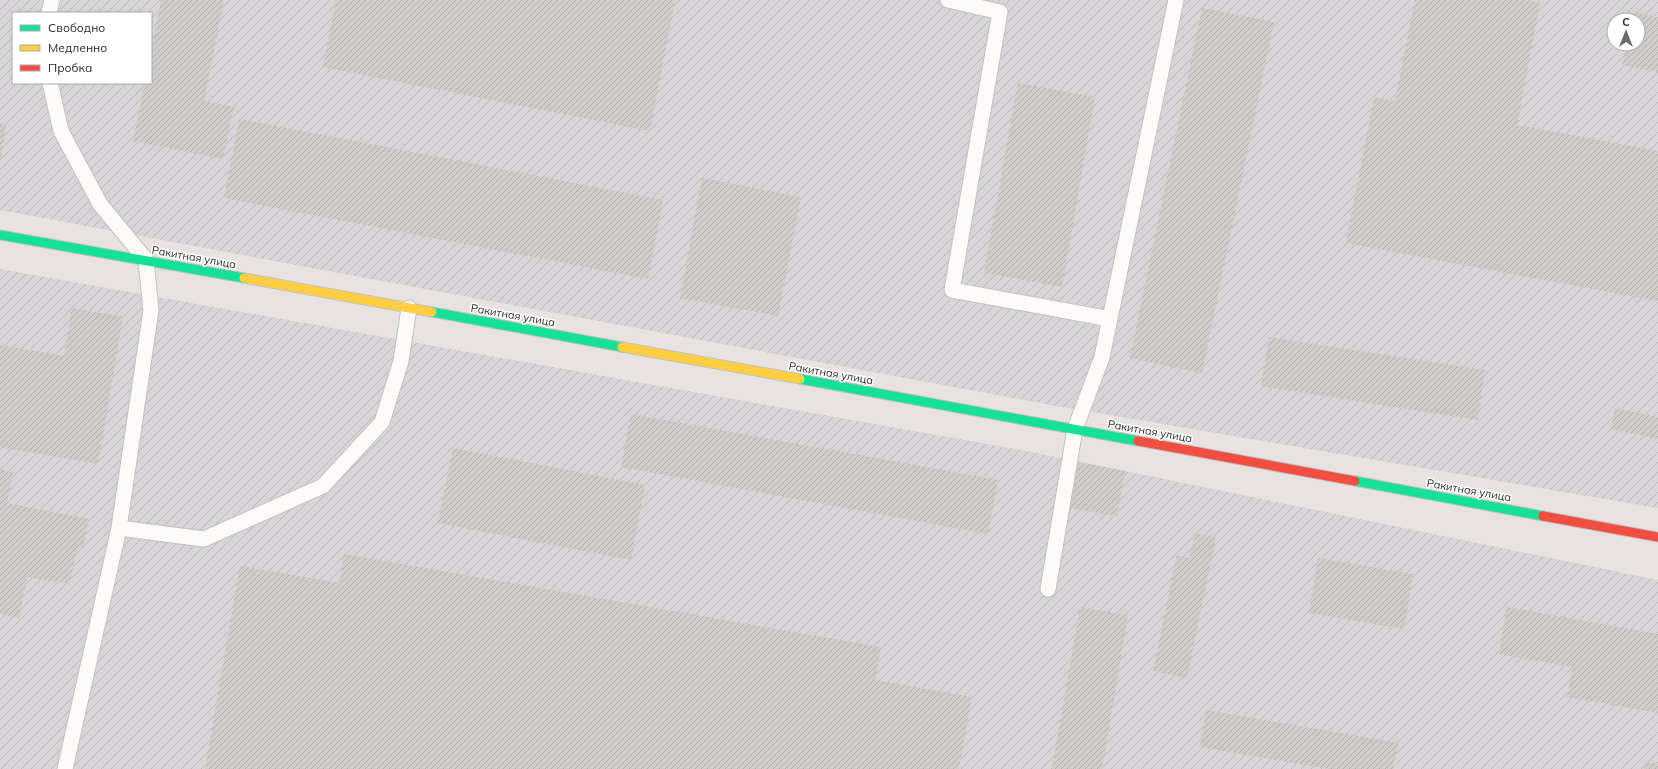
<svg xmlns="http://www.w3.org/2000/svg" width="1658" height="769" viewBox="0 0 1658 769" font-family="Mulish,sans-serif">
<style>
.industrial{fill:url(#industrial-furrows);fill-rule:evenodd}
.building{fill:url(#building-hatch)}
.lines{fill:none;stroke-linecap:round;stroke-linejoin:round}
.lane-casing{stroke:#c2c1c1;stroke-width:17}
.fast-casing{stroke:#c2c1c1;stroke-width:11}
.slow-casing{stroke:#c2c1c1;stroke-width:11}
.jam-casing{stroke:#c2c1c1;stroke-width:11}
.lane{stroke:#fcfbfa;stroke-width:15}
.fast{stroke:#16e098;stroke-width:9}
.slow{stroke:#ffcf43;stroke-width:9}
.jam{stroke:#f24e42;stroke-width:9}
.labels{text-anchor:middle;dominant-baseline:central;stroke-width:3;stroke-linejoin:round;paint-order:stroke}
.street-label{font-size:11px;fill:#2a2a2a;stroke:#fff}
</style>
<defs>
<pattern id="industrial-furrows" width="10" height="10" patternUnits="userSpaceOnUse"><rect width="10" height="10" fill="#d7d5d7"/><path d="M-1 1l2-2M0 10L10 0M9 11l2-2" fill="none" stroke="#b9b7b9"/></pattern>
<pattern id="building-hatch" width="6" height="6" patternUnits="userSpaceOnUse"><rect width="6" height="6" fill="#cfccc9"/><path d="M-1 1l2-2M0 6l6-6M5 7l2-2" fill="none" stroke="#b2afad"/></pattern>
</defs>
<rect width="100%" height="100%" fill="#e8e3e0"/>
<path class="industrial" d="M0,0H1658V508L1045,404L0,210ZM13,13H151V83H13ZM1614,20H1638V44H1614Z
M0,269L1032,452L1658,580V769H0Z"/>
<path class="building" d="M161,0H224L204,101L234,107L223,159L133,141L145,83H151V52Z
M336,0H675L650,131L323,67Z
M1415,0H1526L1540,3L1517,125L1658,151V301L1346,243L1374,97L1395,101Z
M1202,8L1274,22L1202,373L1130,358Z
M1633,12L1658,17V72L1622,65L1627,44H1638V20H1632Z
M1018,83L1095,97L1062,287L984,273Z
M239,119L663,200L648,279L224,198Z
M0,124L6,125L1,157H0Z
M702,178L801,197L778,316L680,298Z
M72,308L123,317L98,464L0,447V345L64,356Z
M1269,337L1485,370L1478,420L1261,386Z
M1615,408L1658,417V439L1611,429Z
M631,414L998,480L988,534L621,467Z
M453,448L645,485L631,560L438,523Z
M1078,462L1125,471L1117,516L1070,508Z
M0,469L13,472L7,503L89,519L83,548L77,547L70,584L27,577L19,618L0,614Z
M1195,533L1216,537L1187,678L1153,671L1177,555L1190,558Z
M344,554L881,647L875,680L972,697L959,769H205L240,566L340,583Z
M1318,558L1413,574L1404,629L1309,613Z
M1080,607L1128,615L1102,769H1052Z
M1507,607L1658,634V713L1567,697L1573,667L1499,654Z
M1206,710L1398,743L1393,769H1329L1200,747Z
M1644,763H1658V769H1644Z"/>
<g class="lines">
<g class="lane-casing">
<path id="lane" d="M948,0L1000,12L952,290L1110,319
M49,13L52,0
M50,83L61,131L100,204L146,260L151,310L119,528L65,769
M119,528L204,539L323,486L382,422L401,361L409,308
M1048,589L1075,429L1102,357L1176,0"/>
</g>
<g class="fast-casing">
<path id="fast" d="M0,235L244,278
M432,312L622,347
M800,379L1138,441
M1355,481L1543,516"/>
</g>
<g class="slow-casing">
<path id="slow" d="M244,278L432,312
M622,347L800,379"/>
</g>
<g class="jam-casing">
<path id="jam" d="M1138,441L1355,481
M1543,516L1658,537"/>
</g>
<use href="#lane" class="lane"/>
<use href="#fast" class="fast"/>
<use href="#slow" class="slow"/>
<use href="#jam" class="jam"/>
</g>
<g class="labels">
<g class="street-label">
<text transform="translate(194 257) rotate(10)">Ракитная улица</text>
<text transform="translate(513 315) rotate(10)">Ракитная улица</text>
<text transform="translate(831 373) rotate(10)">Ракитная улица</text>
<text transform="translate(1150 431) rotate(10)">Ракитная улица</text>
<text transform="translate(1469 490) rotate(10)">Ракитная улица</text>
</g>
</g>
<rect x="12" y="12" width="140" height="72" fill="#ffffff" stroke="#aaaaaa"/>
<rect x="20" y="25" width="20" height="6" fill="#16e098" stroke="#aaaaaa"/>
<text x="48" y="32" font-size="12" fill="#2a2a2a">Свободно</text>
<rect x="20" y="45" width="20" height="6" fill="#ffcf43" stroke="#aaaaaa"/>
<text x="48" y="52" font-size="12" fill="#2a2a2a">Медленно</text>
<rect x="20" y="65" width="20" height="6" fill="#f24e42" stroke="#aaaaaa"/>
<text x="48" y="72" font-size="12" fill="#2a2a2a">Пробка</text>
<g transform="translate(1626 32)"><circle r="19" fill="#ffffff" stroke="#aaaaaa"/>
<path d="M0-3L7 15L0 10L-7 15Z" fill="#6c6b6a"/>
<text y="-6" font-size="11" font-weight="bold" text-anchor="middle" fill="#2a2a2a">С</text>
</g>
</svg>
